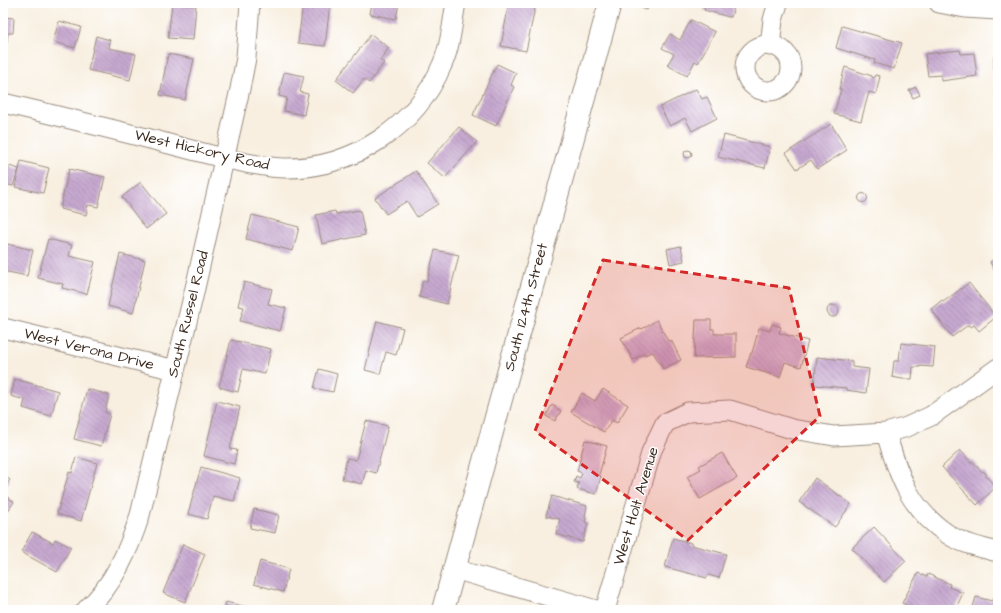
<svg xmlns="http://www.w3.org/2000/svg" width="1001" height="613" viewBox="0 0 1001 613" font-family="'Architects Daughter',sans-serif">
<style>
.building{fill:url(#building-back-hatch)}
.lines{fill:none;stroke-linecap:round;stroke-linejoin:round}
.minor-casing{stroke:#9a8c7f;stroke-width:21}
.tertiary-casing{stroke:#9a8c7f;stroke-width:24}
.minor{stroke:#fff;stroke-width:19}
.tertiary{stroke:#fff;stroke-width:22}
.marked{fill:#d62828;fill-opacity:0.2;stroke:#d62828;stroke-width:3;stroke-dasharray:8 5;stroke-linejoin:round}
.labels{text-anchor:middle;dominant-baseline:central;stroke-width:3;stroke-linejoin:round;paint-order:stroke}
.street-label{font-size:15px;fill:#3b2a1e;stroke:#fff}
</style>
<defs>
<pattern id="building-back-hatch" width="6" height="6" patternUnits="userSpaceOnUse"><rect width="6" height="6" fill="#c7a9d0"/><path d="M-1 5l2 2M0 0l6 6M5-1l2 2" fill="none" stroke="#a38aa8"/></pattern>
</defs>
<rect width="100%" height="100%" fill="#fff"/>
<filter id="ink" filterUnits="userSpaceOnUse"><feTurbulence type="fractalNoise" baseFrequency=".025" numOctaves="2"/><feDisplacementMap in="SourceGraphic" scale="8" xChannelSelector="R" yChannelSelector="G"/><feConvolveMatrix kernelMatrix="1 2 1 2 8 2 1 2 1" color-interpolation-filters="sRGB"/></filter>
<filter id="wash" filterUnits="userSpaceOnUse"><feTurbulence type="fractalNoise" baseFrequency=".012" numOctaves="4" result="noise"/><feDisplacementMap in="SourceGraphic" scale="16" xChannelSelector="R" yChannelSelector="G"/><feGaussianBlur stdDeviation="0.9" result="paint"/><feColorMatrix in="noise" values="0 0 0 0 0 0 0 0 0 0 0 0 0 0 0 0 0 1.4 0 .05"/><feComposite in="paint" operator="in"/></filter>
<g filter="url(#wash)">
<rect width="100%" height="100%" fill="#f8efe0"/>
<g id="blocks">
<path class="building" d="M303,3H330L325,46L298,43Z
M372,3H399L396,19L370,14Z
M509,3H536L526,51L501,46Z
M644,3H650L647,10L642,9Z
M706,3H735L731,17H729L704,10Z
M172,4L196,6L193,40L168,38Z
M3,17L14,18L13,33H8L7,42L3,41Z
M691,20L715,32L698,63L695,61L687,76L667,65L674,54L662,48L670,34L680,40Z
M59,21L81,27L75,48L53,42Z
M842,26L902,43L894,69L874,63L875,60L836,48Z
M371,34L389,48L380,60L384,63L369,83L364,79L353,93L336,80Z
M96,36L110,40L109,48L136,54L130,80L88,70Z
M960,50L961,54L974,53L977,76L941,81V75L928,76L925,54Z
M168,54L194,59L185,100L160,95Z
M998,56V80L994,69V57Z
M497,64L516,73L511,85L514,87L496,126L473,115Z
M845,67L872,76V77L874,78L875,75L880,76L876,94L869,92L861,121L834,114L841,89H839Z
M284,72L304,76L300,92L308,94L304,115L284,111L287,98L279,96Z
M916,87L920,95L913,98L909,90Z
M696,89L702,99L707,97L717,118L692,131L685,118L670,126L660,107Z
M831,124L847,150L817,169L811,160L797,169L786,153Z
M459,127L477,142L445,178L427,163Z
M724,135L770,147L765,168L718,157Z
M684 154a4 4 0 1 1 8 0a4 4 0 1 1-8 0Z
M21,161L49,168L43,193L15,187Z
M9,166L19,169L13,186L4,184Z
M69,169L105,177L98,207L88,205L86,215L60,209Z
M416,171L438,204L417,217L407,201L386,214L375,198Z
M141,182L166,214L146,229L122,197Z
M858.5 198a4.5 4.5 0 1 1 9 0a4.5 4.5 0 1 1-9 0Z
M360,210L365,235L322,244L316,215L335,211L336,214Z
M252,215L299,227L293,251L246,239Z
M48,239L72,245L69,256L95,262L87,294L62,288L63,284L38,278Z
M3,243L33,250L27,276L3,271Z
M681,246L684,261L670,264L667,249Z
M435,250L459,255L447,304L419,297L423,280L427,281Z
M120,254L145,260L133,313L108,306Z
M998,258V278L990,262Z
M244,282L272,289L268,304L286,308L280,331L240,321L244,307L238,306Z
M969,283L996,317L979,331L974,325L971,327L968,325L952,337L931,309L942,300L943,302Z
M827 311a6 6 0 1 1 12 0a6 6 0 1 1-12 0Z
M657,320L668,341L671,340L681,360L663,369L653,352L644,355L643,354L633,360L621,338L641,328L642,329Z
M696,320H711V329H714V334H736V357L694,358Z
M377,321L403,328L396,355L386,352L380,374L365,370Z
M772,324L781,327L779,333L808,341L801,367L785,362L780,377L746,367L751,353H752L759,328L770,331Z
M231,340L271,349L265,374L243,369L238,392L219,387Z
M901,343L935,347L933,367L920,366V367H913L912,379H902L892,377L894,361H899Z
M817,357L852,361V367L869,369L866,393L846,390V388L814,385Z
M319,369L337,374L333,392L314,388Z
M15,379L58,391L51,416L23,408L25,400L11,396Z
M87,389L109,395L105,412L110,414L101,446L74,439Z
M603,389L628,405L617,423L612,420L604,432L571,412L582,393L595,401Z
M217,401L240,407L230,449L237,450L234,464L204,456Z
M552,405L561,411L555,421L546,416Z
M366,421L388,426L376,473L366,470L362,484L342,479L347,458L356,460Z
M585,440L607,446L599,475L601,476L596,494L577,489L579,483L574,482L576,476L580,478L582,473L577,471Z
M960,450L971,462L972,461L981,471L986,473V476L996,487L977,505L942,467Z
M722,453L737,478L700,499L687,477L701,469L699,466Z
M76,457L97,463L81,521L57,514L69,472L72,473Z
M201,467L240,478L234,501L213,496L207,519L188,514Z
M3,475L10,480L3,490Z
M815,478L851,504L835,527L799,502Z
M3,494L14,502L3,518Z
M552,496L587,506L585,516L586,517L585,522L588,523L583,542L556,534L560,519L546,516Z
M254,509L279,515L275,533L250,528Z
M874,527L906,561L884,582L852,548Z
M32,532L53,543L55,539L71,547L57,572L21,552Z
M673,538L691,543V545L726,554L719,578L708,575L707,578L665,567Z
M183,544L205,554L185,602L163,593Z
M260,561L289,569L283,592L254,584Z
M918,573L927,577L928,574L950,584L949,587L963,593L955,610H918L902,603Z
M976,597L992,601L993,598L998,600V610H972Z
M226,602L250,608L249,610H224Z"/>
</g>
</g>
<g filter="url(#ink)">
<use href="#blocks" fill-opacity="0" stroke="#9a8c7f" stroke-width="1"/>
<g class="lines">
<g class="minor-casing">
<path id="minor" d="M939,3L965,8L998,10
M745 68a23 23 0 1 1 46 0a23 23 0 1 1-46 0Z
M770,46L773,20L778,3
M3,103C55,115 107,128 158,141C188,149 217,157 246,163C259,165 272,168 285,168C352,169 416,127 442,65C451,46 452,23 456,3
M3,328L175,370
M886,433C899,476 909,509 949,535C963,544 982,548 998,552
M454,569L596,610
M86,610C114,585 129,549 140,515L193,297L240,89L246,58L250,3
M605,610L652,450L665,423L688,412L730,410L792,429L834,436L886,433L907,427L931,416L998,368"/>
</g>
<g class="tertiary-casing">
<path id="tertiary" d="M443,610L610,3"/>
</g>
<use href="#minor" class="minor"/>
<use href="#tertiary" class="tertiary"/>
</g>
</g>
<path class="marked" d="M603,260L789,288L820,416L688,540L535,431Z"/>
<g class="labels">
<g class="street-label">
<text transform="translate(202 150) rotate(13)">West Hickory Road</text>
<text transform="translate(526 307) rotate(-75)">South 124th Street</text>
<text transform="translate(188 314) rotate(-76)">South Russel Road</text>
<text transform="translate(89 349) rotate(14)">West Verona Drive</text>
<text transform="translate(636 506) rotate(-73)">West Holt Avenue</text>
</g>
</g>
<rect width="1001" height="613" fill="none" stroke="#fff" stroke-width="16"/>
</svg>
